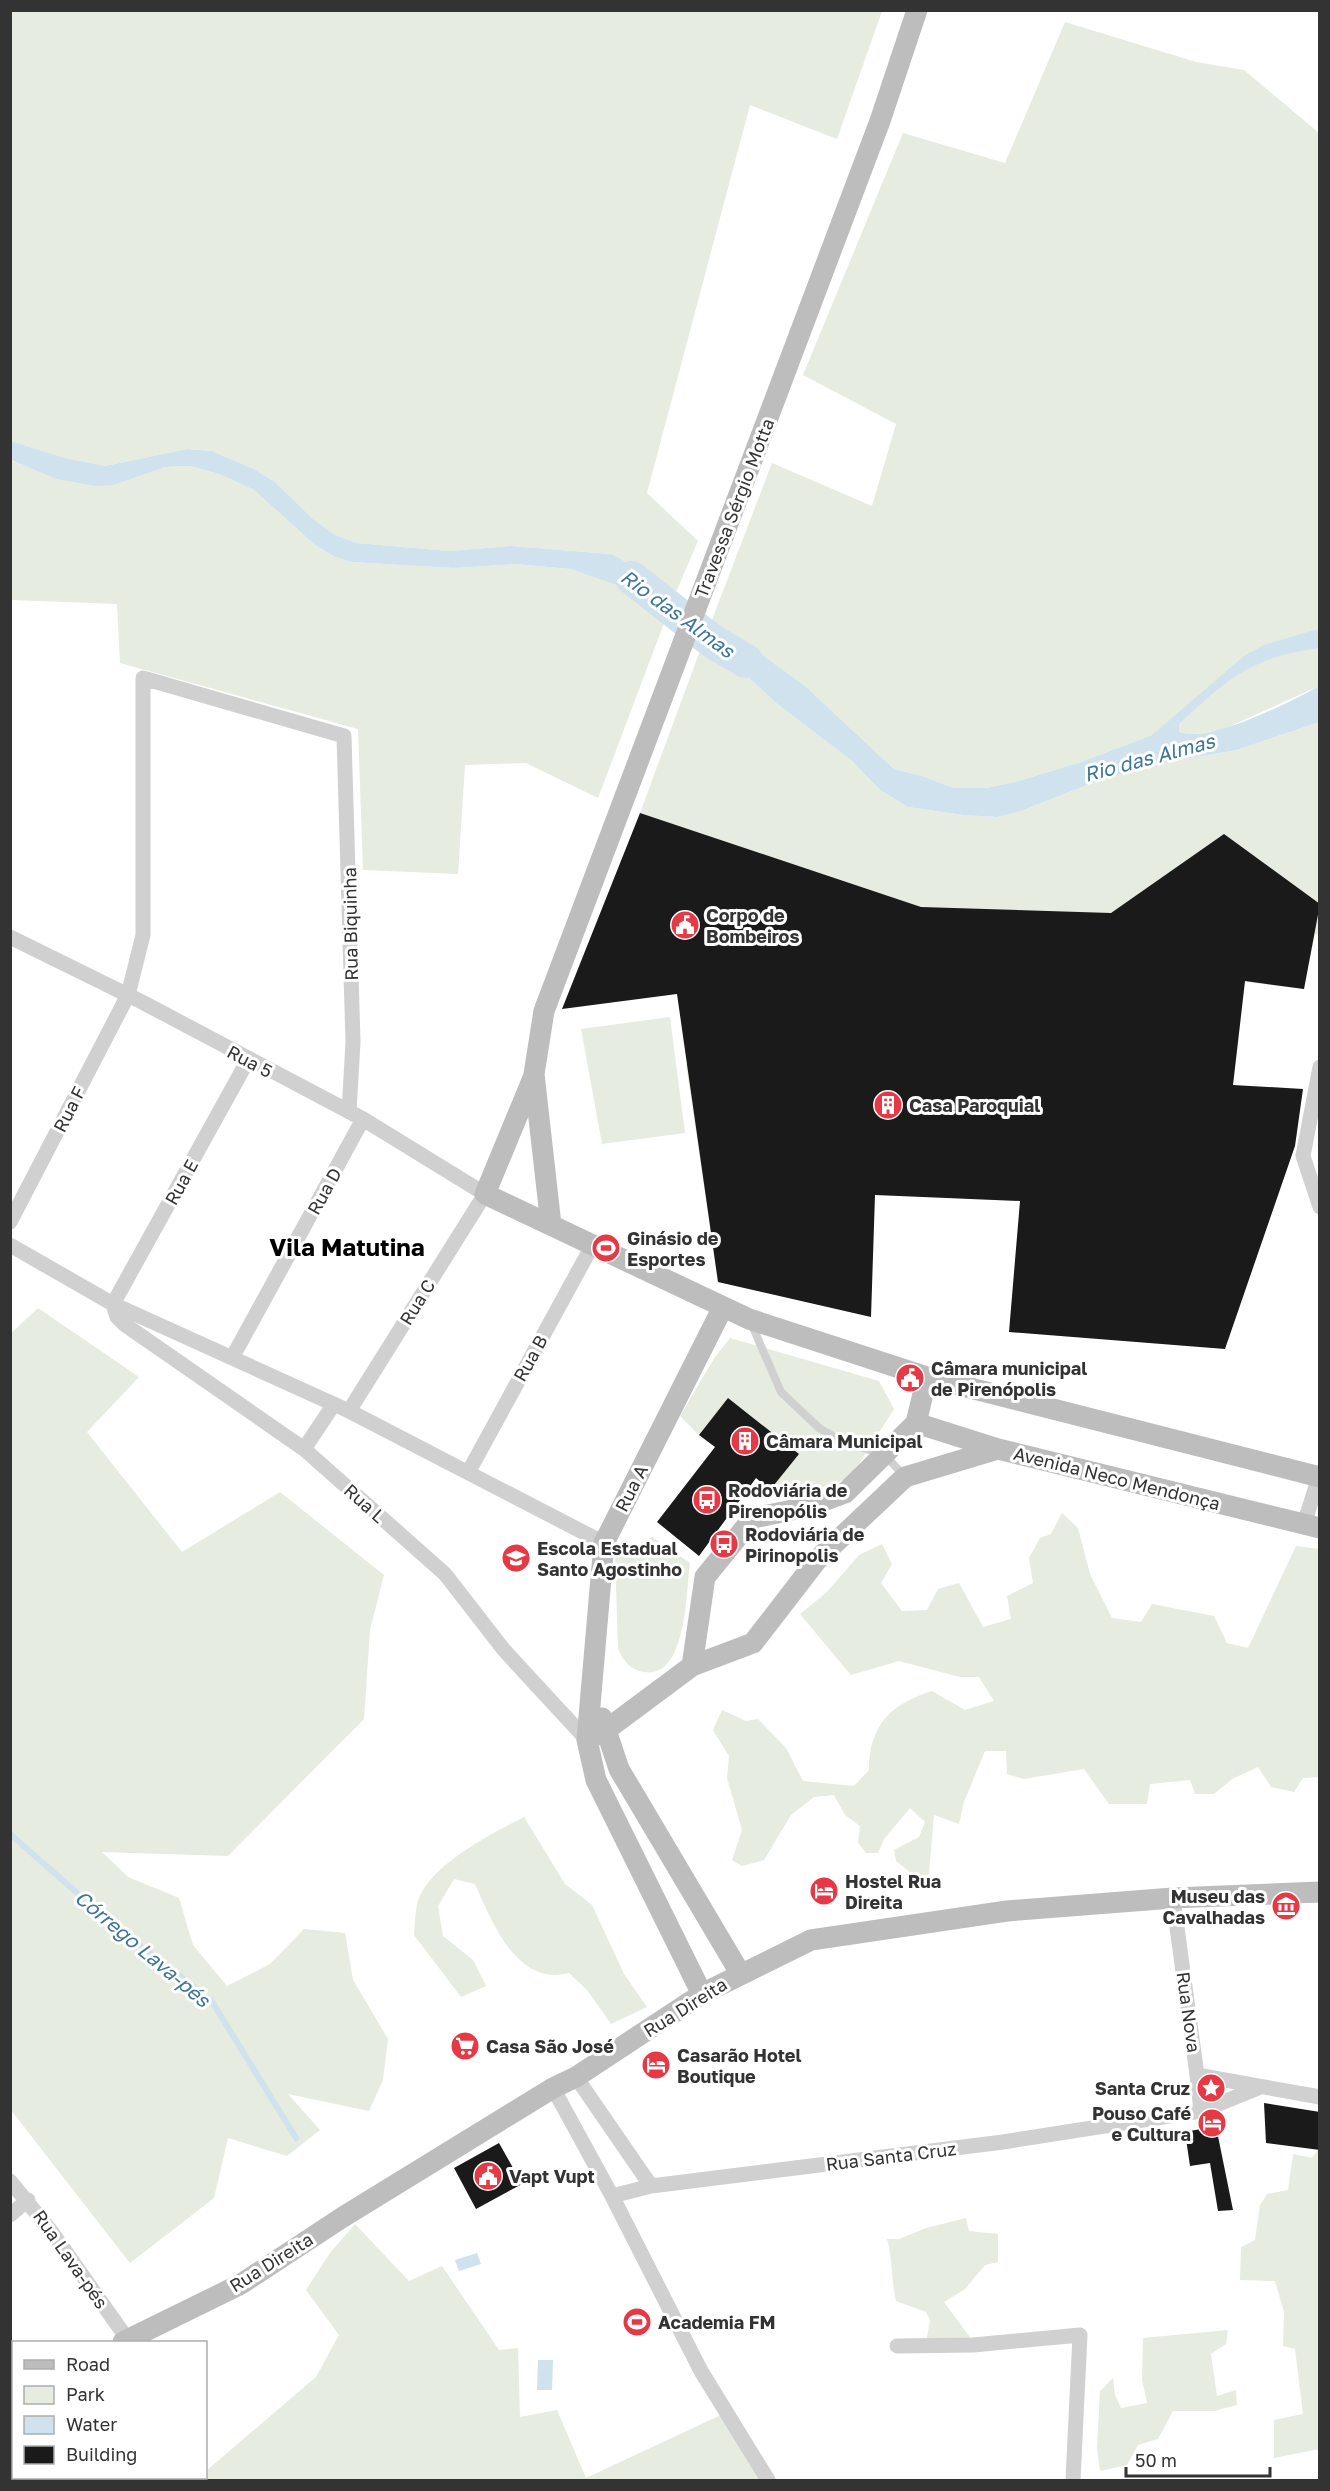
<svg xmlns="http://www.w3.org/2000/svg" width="1330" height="2491" viewBox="0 0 1330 2491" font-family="'Golos Text',sans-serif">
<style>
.green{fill:#e6ecdf}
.water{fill:#cfe2ee}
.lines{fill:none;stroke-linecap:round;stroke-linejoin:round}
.stream{stroke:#cfe2ee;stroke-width:6}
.river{stroke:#cfe2ee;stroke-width:34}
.building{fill:#1a1a1a}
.lane{stroke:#d0d0d0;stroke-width:8}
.street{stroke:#d0d0d0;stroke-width:15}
.secondary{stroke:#bdbdbd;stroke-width:21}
.labels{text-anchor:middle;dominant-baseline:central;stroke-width:6;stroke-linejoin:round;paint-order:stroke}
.street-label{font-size:18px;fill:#333;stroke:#fff}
.poi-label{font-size:18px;font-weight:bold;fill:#333;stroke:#fff;text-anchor:start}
.water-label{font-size:20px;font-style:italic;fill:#3f7597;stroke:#fff}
.district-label{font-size:24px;font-weight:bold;fill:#000;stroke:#fff}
</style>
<rect width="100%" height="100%" fill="#fff"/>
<path class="green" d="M11,11H882L837,139L750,105L647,493L698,541L673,599C662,587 651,582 638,573C628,566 624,558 611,554L511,546L449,551L357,543L335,535L313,519L275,482L254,469L212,451L187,449L105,466L65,458L11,441Z
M1065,22L1196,62L1244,70L1319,133V686L1224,729L1189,735L1179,733L1152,735L1081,762L1015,782L986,788H954L922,776L894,769L805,686L742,640L710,625L772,463L872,506L896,424L803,375L903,133L1005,163Z
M10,460L28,467L114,485L166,467L190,466L219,474L254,490L315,545L335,557L351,562L453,568L516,564L570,569L619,586L666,618L598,798L526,763L465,765L458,874L363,870L358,729L120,663L117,604L11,600Z
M701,648L748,677L776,703L851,760L880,790L908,807L963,815L997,817L1018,812L1090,784L1149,765L1237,750L1319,722V934H1315L1304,989L1245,982L1233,1085L844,1080L820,1305L718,1282L686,1064L785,1065L640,813Z
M670,1017L685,1133L602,1144L581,1029Z
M38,1308L139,1377L87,1432L182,1552L280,1492L384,1575L370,1630L364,1719L228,1856L102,1852L128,1877L179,1898L193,1945L227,1986L270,1964L304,1929L345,1933L353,1980L388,2039L383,2080L369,2111L288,2094L320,2130L287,2156L228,2138L214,2198L130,2263L11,2110L10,1334Z
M730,1338L879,1381L894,1409L850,1478L823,1487L770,1490L798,1453L728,1399L699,1435L680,1416L715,1357Z
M1062,1513L1078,1528L1090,1574L1112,1618L1141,1622L1152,1604L1214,1616L1227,1643L1248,1648L1296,1546L1319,1549V1777L1303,1778L1294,1792L1271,1787L1258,1767L1232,1779L1214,1794H1195L1190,1780L1150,1784L1147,1804H1109L1084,1769L1024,1779L1007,1774L1006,1751H985L964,1802L959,1824L934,1815L929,1873L924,1883L896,1861L894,1850L919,1837L925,1822L910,1808L884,1839L878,1853H866L858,1843L860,1826L845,1815L834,1795L814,1797L791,1815L764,1860L742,1866L732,1860L742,1830L727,1778L729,1756L713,1730L722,1710L746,1721L758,1719L786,1748L803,1781L854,1786L869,1770C869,1725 891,1704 932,1691L965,1710L994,1701L979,1677H960L899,1661L851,1675L800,1614L827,1592L859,1555L882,1544L892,1564L881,1583L902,1611L927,1610L938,1589L959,1583L983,1627L1011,1619L1007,1596L1033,1583L1029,1558L1040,1538L1051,1534Z
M652,1537L690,1563C686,1591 687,1679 644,1672C630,1670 623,1660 618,1649L615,1555Z
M524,1817L565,1884L592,1905L624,1974L647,2007L611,2024L588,1991L569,1973C517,1987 492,1922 475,1884L454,1879L438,1906L443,1936L473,1960L486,1986L461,1997L414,1935C415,1924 415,1908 419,1898C433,1863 493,1833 524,1817Z
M1318,2150L1319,2449L1274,2458V2420L1303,2414L1295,2349L1283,2346L1284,2312L1275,2281L1240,2280L1241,2247L1255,2240L1260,2205L1267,2194L1288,2190L1293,2154L1312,2158Z
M966,2218L969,2231L998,2234V2262L985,2265L965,2289L944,2302L972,2340L926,2343L930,2320L926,2312L896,2301C891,2280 893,2260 887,2239H899L926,2228Z
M355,2224L409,2281L442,2266L499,2350L518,2348L520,2417L557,2410L586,2478L725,2413L761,2480H195L206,2478V2471L316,2377L339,2335L306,2290L330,2253Z
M1228,2330L1226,2344L1211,2354L1217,2396L1236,2390L1237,2405L1214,2411H1173L1158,2439L1138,2445L1127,2465L1100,2471L1097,2448L1100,2391L1113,2378L1115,2395L1121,2408L1147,2403L1142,2380L1143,2338Z"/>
<path class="water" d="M11,441L65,458L105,466L187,449L212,451L254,469L275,482L313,519L335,535L357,543L449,551L511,546L611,554C624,558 628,566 638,573C651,582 662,587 673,599L666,618L619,586L570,569L516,564L453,568L351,562L335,557L315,545L254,490L219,474L190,466L166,467L114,485L96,486L57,479L11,460Z
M710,625L742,640L805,686L894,769L922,776L954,788H986L1015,782L1081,762L1152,735L1244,656L1264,645L1314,630H1319V648C1252,657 1228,678 1179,724V732C1208,744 1293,701 1319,686V722L1237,750L1149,765L1090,784L1018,812L997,817L963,815L908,807L880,790L851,760L776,703L748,677L701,648Z
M477,2253L481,2264L459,2271L455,2260Z
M538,2360H553L552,2390H537Z"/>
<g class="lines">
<path class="stream" d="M10,1834L109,1921L211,2000L296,2138"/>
<path class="river" d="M632,578L712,641L746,661"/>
</g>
<path class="building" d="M640,813L921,907L1111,913L1224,834L1320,904L1304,989L1245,981L1233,1085L1303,1089L1295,1146L1225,1349L1009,1332L1020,1201L875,1195L871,1317L718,1282L677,994L562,1009Z
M728,1398L799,1454L770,1490L756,1478L699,1556L657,1522L715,1447L699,1435Z
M1264,2103L1320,2112V2150L1266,2143Z
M1216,2126L1221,2151L1233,2210L1218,2211L1210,2163L1190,2166L1185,2132Z
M499,2143L522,2184L476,2209L454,2168Z"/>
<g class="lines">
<path class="lane" d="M751,1323L781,1392L819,1428L841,1441L885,1455L904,1476"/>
<path class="street" d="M10,937L142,1002L363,1119L485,1194L349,1411
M1320,1067L1303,1156L1320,1207
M10,1222L128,995L143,935V678L344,736L353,1042L349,1112
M10,1245L113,1304L349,1411L604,1543
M113,1304L117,1317L124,1324L304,1449L445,1574L504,1650L587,1740
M113,1304L248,1060
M232,1358L363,1119
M304,1449L334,1404
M469,1471L592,1246
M1304,1524L1320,1474
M1173,1898L1197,2075L1320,2097
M1197,2075L1201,2111
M576,2077L651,2186
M553,2088L612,2196L701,2371L768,2480
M10,2181L51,2231L128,2340
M612,2196L651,2186L1003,2142L1201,2111L1258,2088
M10,2215L28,2200
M897,2346L973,2345L1080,2335L1073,2480"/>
<path class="secondary" d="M533,1078L485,1194L749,1319L927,1377L1320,1477
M551,1225L534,1074L544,1011L880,121L917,10
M916,1423L998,1449L1320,1528
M692,1666L705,1577L753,1518L807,1507L845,1493L916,1423L927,1377
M602,1718L619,1769L740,1973
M587,1740L606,1730L692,1666L753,1643L817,1560L905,1477L998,1449
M702,1994L596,1780L587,1740L604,1543L723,1307
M123,2342L241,2284L343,2217L553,2088L576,2077L702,1994L811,1940L1007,1911L1173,1898L1320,1892
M10,2399L14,2398"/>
</g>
<defs>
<g id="civic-disc" transform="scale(1.5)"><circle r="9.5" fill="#e63946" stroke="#fff"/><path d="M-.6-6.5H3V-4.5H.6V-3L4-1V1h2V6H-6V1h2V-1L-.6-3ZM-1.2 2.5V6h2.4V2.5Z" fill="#fff"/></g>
<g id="building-disc" transform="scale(1.5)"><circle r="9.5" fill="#e63946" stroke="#fff"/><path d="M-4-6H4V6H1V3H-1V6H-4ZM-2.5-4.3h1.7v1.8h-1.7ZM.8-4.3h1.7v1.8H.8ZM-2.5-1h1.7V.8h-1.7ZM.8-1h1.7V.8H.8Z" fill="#fff"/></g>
<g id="stadium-disc" transform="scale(1.5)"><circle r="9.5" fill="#e63946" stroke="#fff"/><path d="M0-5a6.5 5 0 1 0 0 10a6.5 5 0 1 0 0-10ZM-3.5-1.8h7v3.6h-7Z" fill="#fff"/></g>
<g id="bus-disc" transform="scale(1.5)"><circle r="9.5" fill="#e63946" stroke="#fff"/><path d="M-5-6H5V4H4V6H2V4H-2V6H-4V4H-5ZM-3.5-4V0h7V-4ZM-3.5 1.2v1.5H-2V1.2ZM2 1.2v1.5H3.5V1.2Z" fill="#fff"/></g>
<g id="school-disc" transform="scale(1.5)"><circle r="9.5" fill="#e63946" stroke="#fff"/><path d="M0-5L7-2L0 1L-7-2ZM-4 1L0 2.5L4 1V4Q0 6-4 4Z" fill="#fff"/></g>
<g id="hotel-disc" transform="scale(1.5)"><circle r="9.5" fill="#e63946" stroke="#fff"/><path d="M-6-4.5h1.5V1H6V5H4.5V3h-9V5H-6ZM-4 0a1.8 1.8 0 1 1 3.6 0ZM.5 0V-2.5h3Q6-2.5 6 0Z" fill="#fff"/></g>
<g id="museum-disc" transform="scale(1.5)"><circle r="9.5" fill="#e63946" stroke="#fff"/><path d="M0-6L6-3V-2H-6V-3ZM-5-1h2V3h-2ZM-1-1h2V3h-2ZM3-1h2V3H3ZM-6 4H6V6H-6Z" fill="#fff"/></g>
<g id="supermarket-disc" transform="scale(1.5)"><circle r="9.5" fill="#e63946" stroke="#fff"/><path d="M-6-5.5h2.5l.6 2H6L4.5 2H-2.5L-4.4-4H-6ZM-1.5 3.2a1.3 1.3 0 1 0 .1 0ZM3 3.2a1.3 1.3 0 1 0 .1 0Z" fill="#fff"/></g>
<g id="sight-disc" transform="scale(1.5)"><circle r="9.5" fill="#e63946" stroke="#fff"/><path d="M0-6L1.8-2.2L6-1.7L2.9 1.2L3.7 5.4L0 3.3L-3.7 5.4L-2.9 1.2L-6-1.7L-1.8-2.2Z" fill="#fff"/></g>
</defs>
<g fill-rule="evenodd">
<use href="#civic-disc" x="685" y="925"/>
<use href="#building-disc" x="888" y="1105"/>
<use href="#stadium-disc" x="606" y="1248"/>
<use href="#civic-disc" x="910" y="1378"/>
<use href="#building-disc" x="745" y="1441"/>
<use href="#bus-disc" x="707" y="1500"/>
<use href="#bus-disc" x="724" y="1544"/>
<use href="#school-disc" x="516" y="1558"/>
<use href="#hotel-disc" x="824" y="1891"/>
<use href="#museum-disc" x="1286" y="1906"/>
<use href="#supermarket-disc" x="465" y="2046"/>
<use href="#hotel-disc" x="656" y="2065"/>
<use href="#sight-disc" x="1211" y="2088"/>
<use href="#hotel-disc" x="1212" y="2123"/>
<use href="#civic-disc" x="488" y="2176"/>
<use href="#stadium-disc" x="637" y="2322"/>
</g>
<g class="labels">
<g class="street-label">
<text transform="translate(734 508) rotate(-69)">Travessa Sérgio Motta</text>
<text transform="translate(350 924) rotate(-91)">Rua Biquinha</text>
<text transform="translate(250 1061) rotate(28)">Rua 5</text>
<text transform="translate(69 1109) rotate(-63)">Rua F</text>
<text transform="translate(181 1182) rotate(-61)">Rua E</text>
<text transform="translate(324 1191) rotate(-61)">Rua D</text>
<text transform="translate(417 1302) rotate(-58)">Rua C</text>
<text transform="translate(530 1358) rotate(-61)">Rua B</text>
<text transform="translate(1117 1478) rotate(14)">Avenida Neco Mendonça</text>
<text transform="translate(631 1488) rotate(-63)">Rua A</text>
<text transform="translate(365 1503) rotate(42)">Rua L</text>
<text transform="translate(685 2007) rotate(-32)">Rua Direita</text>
<text transform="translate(1189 2012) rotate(82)">Rua Nova</text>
<text transform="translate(891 2156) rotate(-7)">Rua Santa Cruz</text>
<text transform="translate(71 2259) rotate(55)">Rua Lava-pés</text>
<text transform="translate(271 2262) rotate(-32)">Rua Direita</text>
</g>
<g class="poi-label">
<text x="706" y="915">Corpo de<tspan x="706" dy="21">Bombeiros</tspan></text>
<text x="909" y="1105">Casa Paroquial</text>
<text x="627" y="1238">Ginásio de<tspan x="627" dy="21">Esportes</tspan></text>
<text x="931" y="1368">Câmara municipal<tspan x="931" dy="21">de Pirenópolis</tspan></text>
<text x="766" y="1441">Câmara Municipal</text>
<text x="728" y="1490">Rodoviária de<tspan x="728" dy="21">Pirenopólis</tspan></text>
<text x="745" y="1534">Rodoviária de<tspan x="745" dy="21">Pirinopolis</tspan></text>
<text x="537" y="1548">Escola Estadual<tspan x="537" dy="21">Santo Agostinho</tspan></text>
<text x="845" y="1881">Hostel Rua<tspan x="845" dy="21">Direita</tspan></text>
<text x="1265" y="1896" text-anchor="end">Museu das<tspan x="1265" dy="21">Cavalhadas</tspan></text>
<text x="486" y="2046">Casa São José</text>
<text x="677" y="2055">Casarão Hotel<tspan x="677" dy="21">Boutique</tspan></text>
<text x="1190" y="2088" text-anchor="end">Santa Cruz</text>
<text x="1191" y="2113" text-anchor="end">Pouso Café<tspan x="1191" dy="21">e Cultura</tspan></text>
<text x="509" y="2176">Vapt Vupt</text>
<text x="658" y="2322">Academia FM</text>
</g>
<g class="water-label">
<text transform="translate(678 613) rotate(36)">Rio das Almas</text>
<text transform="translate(1149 757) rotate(-15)">Rio das Almas</text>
<text transform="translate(143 1948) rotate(40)">Córrego Lava-pés</text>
</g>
<g class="district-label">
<text x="347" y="1246">Vila Matutina</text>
</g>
</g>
<rect width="1330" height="2491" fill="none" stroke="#333333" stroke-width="24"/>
<rect x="12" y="2341" width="195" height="138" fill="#ffffff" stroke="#adadad" stroke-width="1.5"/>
<rect x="24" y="2360" width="30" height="9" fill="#bdbdbd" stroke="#adadad" stroke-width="1.5"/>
<text x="66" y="2371" font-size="18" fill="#333333">Road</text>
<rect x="24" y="2386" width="30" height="18" fill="#e6ecdf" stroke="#adadad" stroke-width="1.5"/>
<text x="66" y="2401" font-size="18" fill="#333333">Park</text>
<rect x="24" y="2416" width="30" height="18" fill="#cfe2ee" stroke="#adadad" stroke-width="1.5"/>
<text x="66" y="2431" font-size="18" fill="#333333">Water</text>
<rect x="24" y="2446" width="30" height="18" fill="#1a1a1a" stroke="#adadad" stroke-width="1.5"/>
<text x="66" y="2461" font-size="18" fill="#333333">Building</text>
<path d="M1126 2467v9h144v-9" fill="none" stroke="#333333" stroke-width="3"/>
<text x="1135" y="2467" font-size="18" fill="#333333" stroke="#ffffff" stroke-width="4.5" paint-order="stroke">50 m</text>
</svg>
